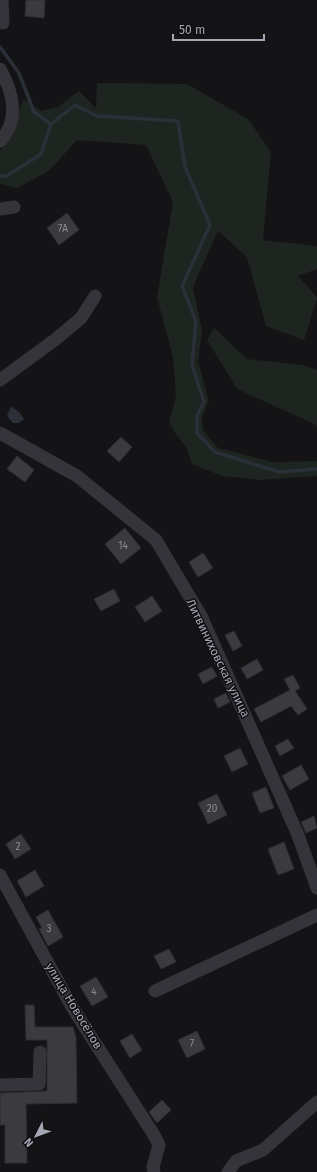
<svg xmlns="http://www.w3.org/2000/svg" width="317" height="1172" viewBox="0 0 317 1172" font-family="'Fira Sans',sans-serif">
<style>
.green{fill:#1e2520}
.water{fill:#2a2f38}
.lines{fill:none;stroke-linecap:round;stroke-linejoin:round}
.stream{stroke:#2a2f38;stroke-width:3.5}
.building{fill:#3b3b3f;stroke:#2e2d31}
.minor{stroke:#35343a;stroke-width:13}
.labels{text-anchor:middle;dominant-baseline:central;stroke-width:3;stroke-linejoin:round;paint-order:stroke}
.number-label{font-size:10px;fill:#8a8c98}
.street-label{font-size:12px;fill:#a5a7b5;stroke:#0f0e10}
</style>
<rect width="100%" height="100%" fill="#141315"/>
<path class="green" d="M97,83L187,84L248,119L271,152L263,240L317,246V269L298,276L317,297V299L304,340L266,326L247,257L218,231L193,287L202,330L198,361L209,401L202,417L203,430L218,448L272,462L317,461V476L260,480L222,476L192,464L186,447L177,436L169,422L176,396L173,357L157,297L173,202L146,145L77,140L49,171L17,188L0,184V151L24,99L41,111L58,107L79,91L96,108Z
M214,328L247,359L303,365L317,370V427L312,423L237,389L207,340Z"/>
<path class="water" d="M11,406L20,413L24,419L19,423H13L7,416Z"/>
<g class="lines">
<path class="stream" d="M0,47L19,73L34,112L51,124
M0,176H7L41,154L51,124L75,105L97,116L178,121L185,167L210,225L182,286L196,321L192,365L204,402L197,416V433L215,452L279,472L317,469"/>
</g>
<path class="building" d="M26,0H45L44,18L25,16Z
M67,213L79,230L59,245L47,228Z
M121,437L132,447L119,462L107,451Z
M17,456L34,470L25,482L7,469Z
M125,528L141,548L121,564L105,544Z
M203,553L213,568L198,577L189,562Z
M114,589L120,601L101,611L94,599Z
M152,596L162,611L145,622L135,607Z
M234,631L242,646L233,651L225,635Z
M257,659L263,670L247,679L241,668Z
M212,667L217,676L203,684L198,674Z
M293,675L300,688L295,691L307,709L298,715L291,706L261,722L254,709L290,690L284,679Z
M226,693L230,702L218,708L214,699Z
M288,739L294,748L280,756L275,746Z
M240,748L248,764L232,772L224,756Z
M301,765L309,779L290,790L282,776Z
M266,787L274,808L260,813L252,793Z
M217,794L227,815L208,824L198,803Z
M314,816L317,828L306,833L301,822Z
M21,834L31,849L15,859L6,844Z
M284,842L294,869L278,875L268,849Z
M35,870L44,886L26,897L17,881Z
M48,910L63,937L48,946L39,929L42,928L36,917Z
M169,949L176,962L161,969L154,956Z
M96,977L108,997L92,1006L80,986Z
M25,1005H34L35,1027H73L76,1038L77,1103L26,1104L27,1163H5V1125H0V1093L47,1091V1040H26Z
M197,1031L205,1049L187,1058L178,1040Z
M132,1034L142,1050L130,1058L120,1041Z
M162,1100L171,1110L157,1123L149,1112Z"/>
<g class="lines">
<path class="minor" d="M2,0L3,23
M0,69C13,92 20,120 0,141
M0,209L14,207
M0,380L56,339L81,318L95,296
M0,433L77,476L156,540L201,616L298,835L317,888
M0,875L72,1007L154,1135L159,1145L153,1167L154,1172
M155,991L317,915
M0,1085L39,1084L40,1052
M228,1172L236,1161L263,1150L317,1102"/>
</g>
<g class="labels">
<g class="number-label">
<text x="63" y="229">7А</text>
<text x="123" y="546">14</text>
<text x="212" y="809">20</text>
<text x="18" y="847">2</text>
<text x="49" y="929">3</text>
<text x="94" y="992">4</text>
<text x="192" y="1044">7</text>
</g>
<g class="street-label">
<text transform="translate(218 658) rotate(64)">Литвиниховская улица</text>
<text transform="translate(74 1006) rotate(59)">улица Новосёлов</text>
</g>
</g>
<g transform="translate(36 1136) rotate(228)" stroke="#0f0e10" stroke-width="3" paint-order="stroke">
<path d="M0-3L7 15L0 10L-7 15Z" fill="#a5a7b5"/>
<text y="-6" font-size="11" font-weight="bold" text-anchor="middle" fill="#a5a7b5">N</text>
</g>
<path d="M173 34v6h91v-6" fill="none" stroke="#a5a7b5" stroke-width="2"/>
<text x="179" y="34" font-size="12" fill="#a5a7b5" stroke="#0f0e10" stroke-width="3" paint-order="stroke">50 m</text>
</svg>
